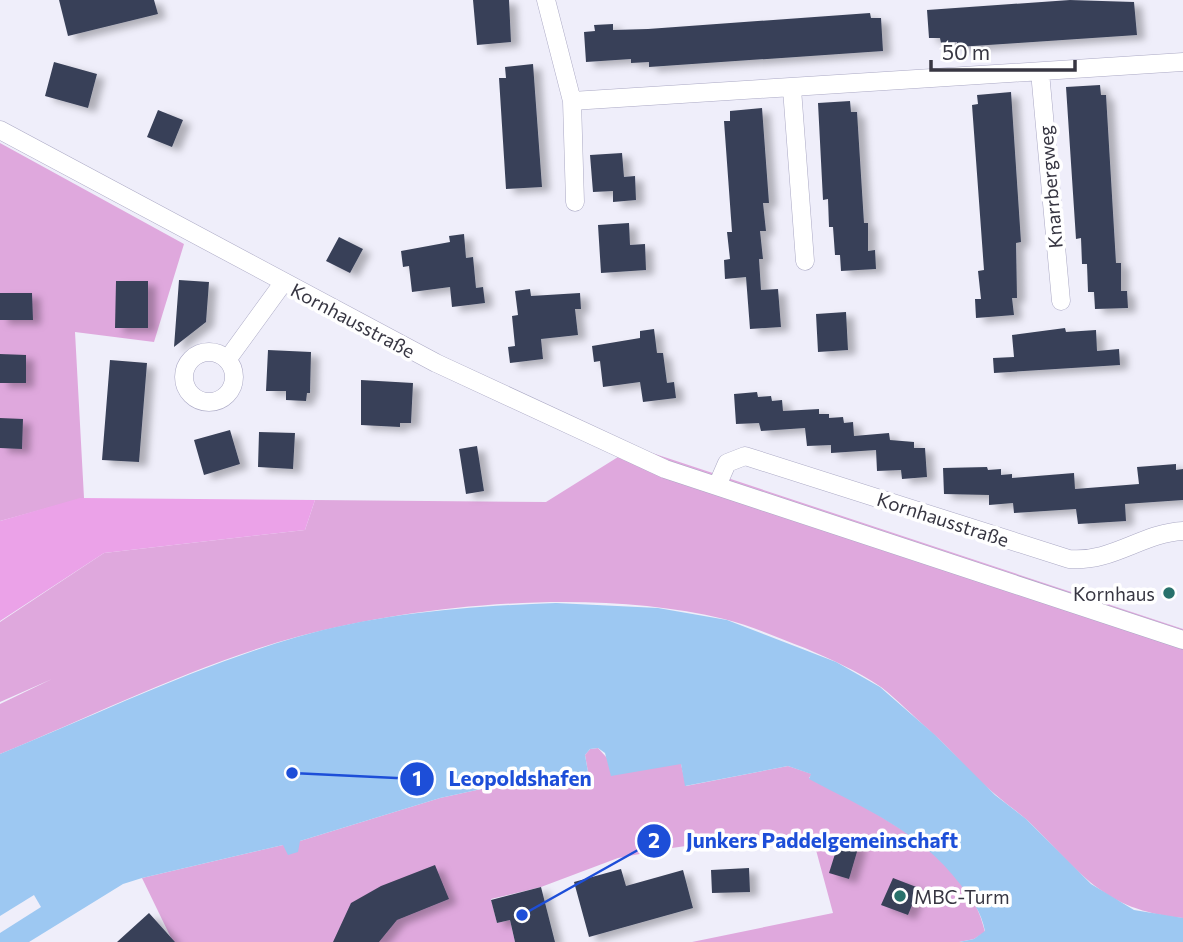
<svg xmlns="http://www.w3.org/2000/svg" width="1183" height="942" viewBox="0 0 1183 942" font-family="Commissioner,sans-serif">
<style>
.green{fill:#dfa8dd}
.forest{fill:#eba2e8}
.water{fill:#9dc8f2}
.pier{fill:#efeefa}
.building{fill:#394158;filter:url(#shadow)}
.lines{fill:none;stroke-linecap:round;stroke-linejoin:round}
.minor-casing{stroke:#aaa8c4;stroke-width:19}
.minor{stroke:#fff;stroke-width:18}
.poi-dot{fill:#28716b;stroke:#fff;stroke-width:2.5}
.labels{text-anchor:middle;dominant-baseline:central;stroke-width:7;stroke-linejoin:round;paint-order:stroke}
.street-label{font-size:19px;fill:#373642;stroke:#fff}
.poi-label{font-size:19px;fill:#373642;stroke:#fff;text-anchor:end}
.leader{fill:none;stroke:#1d4ed8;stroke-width:2.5}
.callout-dot{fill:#1d4ed8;stroke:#fff;stroke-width:2.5}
.mark-label{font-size:21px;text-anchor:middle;font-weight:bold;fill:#fff}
.callout-label{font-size:21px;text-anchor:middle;font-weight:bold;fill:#1d4ed8;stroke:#fff;stroke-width:7;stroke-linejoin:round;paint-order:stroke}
</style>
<defs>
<filter id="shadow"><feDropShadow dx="8" dy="4.5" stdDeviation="3.5" flood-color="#0004"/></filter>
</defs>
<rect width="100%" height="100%" fill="#efeefa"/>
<path class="green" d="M0,143L184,244L154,342L75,332L84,498L0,521Z
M634,447L1183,629V918C1101,910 1081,872 1027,820C1017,811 1006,804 996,795C972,776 953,751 930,731C914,717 898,700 881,687C858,671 830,659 805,648C779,638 752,626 724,619C596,588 427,603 300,636C196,664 99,713 0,754V704L52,679L0,702V622L104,553L305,530L315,500L546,502Z
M598,748L607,758L681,764L686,786L788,766L812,774L809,778C872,811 969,855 985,932L974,939L959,942H692L833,913L816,850L734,839L672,848L618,858L541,887L491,899L497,923L510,920L515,942H173L142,878L300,841L440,798L541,776L588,772L585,755L590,749Z"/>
<path class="forest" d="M80,498L315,500L305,530L104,553L0,621V521Z"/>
<path class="water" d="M556,603L658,608L727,620L836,662L880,687L935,735L995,795L1026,819L1091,884L1134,910L1183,918V942H959L974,939L985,931C981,911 972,900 960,884C920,831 865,809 809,779L811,774L788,766L685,786L681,764L611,776L605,753L598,748L590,749L585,755L588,772L541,776L440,798L300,841L298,852L288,855L283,845L142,878L123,884L29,942H0V754C98,714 195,667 297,637C381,613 469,606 556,603Z"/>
<path class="pier" d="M34,895L41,907L0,933V916Z"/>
<path class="building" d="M59,0H154L158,14L68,36Z
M473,0H509L511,42L477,45Z
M1070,0L1134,2L1137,35L958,47L957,42L941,43L940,38H929L927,10Z
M870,13L871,18H881L883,51L649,67V62L631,63V59L586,62L584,32L595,31L594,25L613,24V30L648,29Z
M54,62L97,74L88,108L45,96Z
M533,64L542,187L506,189L499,78H506L505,67Z
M1100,85L1101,95H1106L1116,263H1121V291H1127L1128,308L1095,309L1094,292H1088L1087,264H1082L1081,238L1076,239L1066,87Z
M1011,92L1021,242L1016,243L1017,298H1012L1014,315L976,318L975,299H981L978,271L984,270L972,105L978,104L977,95Z
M850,101L851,112H857L864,223H868V251L875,250L876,269L841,271L840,255H835L833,227H829L828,199L823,200L818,103Z
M762,108L769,203H763L766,231H760L763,259H759L761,290L778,289L781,327L750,329L746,277L725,279L724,260L730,259L727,232H732L724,121H730V111Z
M158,110L183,120L172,147L147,137Z
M622,153L624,177L635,176L636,200L613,202V191L593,192L590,155Z
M629,223L630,245L645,244L646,270L601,273L598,225Z
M464,234L466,258L473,257L476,288L483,287L485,303L452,307L450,287L412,292L409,266L403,267L401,251L450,242L449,236Z
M339,237L363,249L350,273L326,261Z
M179,280L209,282L206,322L174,347Z
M116,281H148V328H115Z
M530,289L531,296L580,293L581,309H575L578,335L541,339L543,359L510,363L508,347L515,346L512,316L518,315L515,291Z
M0,293H32L33,320H0Z
M846,312L848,350L818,352L816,314Z
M1065,328L1066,332L1096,330L1097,351L1119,349L1120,365L994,373L993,358L1014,357L1012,335Z
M654,329L657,353H663L667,383L674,382L676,398L643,402L640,382L603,387L600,361L594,362L592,346L640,338V331Z
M268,350L311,352L310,393H307L306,401L286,400V391H266Z
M0,354L26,355V383H0Z
M110,360L147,363L139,462L102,460Z
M361,380L413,383L411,423H400V427L361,425Z
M757,392L758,397L771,396L772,401L782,400L783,411L819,409V414H829V418L843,417L844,423L853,422L854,436L889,433L890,440L914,442V448H925L927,477L902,479L901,470L877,471L876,450L831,453V445L807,446L805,428L761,431L759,423L736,424L734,394Z
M0,418L23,419L22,449L0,448Z
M230,430L240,464L204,475L194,440Z
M259,432L295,433L293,469L258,467Z
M477,446L484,491L466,494L459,449Z
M1176,464V470L1183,469V500L1125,504L1126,521L1078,524L1076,509L1014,513L1013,503L989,505V495L944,494L943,468L987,467L988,470L1001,469V475L1012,474V478L1074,473L1075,489L1139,484L1137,467Z
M840,838L859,845L849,879L829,873Z
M435,865L449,899L397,920L379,942H333L351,903L381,886Z
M749,868L750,892L712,893L711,870Z
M621,869L626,886L683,870L693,908L589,937L574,882Z
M893,878L919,888L908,915L881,905Z
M541,887L555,942H515L510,920L497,923L491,900Z
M149,913L175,942H117Z"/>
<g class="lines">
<g class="minor-casing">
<path id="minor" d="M546,0L572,101L1183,62
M1040,72L1061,301
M792,89L805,261
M572,101L575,202
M0,130L436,363L665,469L1183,640
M184 377a25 25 0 1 1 50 0a25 25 0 1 1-50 0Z
M227,360L283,283
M717,486L727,463L745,456L1069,559C1112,563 1142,533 1183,531"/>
</g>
<use href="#minor" class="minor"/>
</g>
<g class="poi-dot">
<circle cx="1169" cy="593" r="7"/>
<circle cx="900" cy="896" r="7"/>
</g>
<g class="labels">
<g class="street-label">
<text transform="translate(1050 187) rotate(-95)">Knarrbergweg</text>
<text transform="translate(353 320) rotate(28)">Kornhausstraße</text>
<text transform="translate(943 519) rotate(18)">Kornhausstraße</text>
</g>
<g class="poi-label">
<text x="1155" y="593">Kornhaus</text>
<text x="914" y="896" text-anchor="start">MBC-Turm</text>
</g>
</g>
<path class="leader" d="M292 773L417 779M522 915L654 841"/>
<g class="callout-dot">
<circle cx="292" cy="773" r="7"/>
<circle cx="522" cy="915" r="7"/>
<circle cx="417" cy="779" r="18"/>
<circle cx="654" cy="841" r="18"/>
</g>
<g class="mark-label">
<text x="417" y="786">1</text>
<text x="654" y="848">2</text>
</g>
<g class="callout-label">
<text x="520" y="786">Leopoldshafen</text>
<text x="822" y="848">Junkers Paddelgemeinschaft</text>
</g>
<path d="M931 60v10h144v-10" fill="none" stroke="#373642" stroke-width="3.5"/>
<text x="942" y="60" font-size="21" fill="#373642" stroke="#ffffff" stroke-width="5" paint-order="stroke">50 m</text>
</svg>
